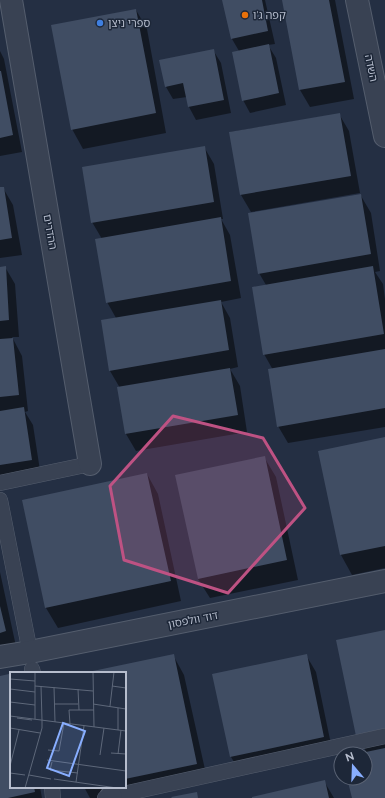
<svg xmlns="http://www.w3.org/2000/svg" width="385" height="798" viewBox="0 0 385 798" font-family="Raleway,'Noto Sans Hebrew',sans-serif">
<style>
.shadow{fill:#0007}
.building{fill:#404d63}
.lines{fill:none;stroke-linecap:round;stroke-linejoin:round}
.lane-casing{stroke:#545d6d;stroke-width:16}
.street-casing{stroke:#545d6d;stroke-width:24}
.lane{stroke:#394253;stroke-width:15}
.street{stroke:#394253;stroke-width:22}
.marked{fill:#be5283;fill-opacity:0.2;stroke:#be5283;stroke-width:3;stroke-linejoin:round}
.food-dot{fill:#e8710a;stroke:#1d2738;stroke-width:1.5}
.shop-dot{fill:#3f7fe0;stroke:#1d2738;stroke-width:1.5}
.labels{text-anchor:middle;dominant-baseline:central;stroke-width:3;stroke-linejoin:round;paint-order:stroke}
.poi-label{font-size:11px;fill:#b6bdcd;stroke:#1d2738;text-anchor:start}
.street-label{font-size:11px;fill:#b6bdcd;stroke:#1d2738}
.inset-road{fill:none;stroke:#5e687a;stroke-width:1}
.view{fill:#88aeff;fill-opacity:0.15;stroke:#88aeff;stroke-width:2}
.inset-edge{fill:none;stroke:#b6bdcd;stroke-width:2}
</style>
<rect width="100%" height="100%" fill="#242f43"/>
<path class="shadow" d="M223,0H265L275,44L268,45L276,58L286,105L250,113L243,100L239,51L232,39Z
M283,0H335L354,99L310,107L300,90Z
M136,10L147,29L166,133L83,149L72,129Z
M213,50L221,63L231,113L196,120L189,107L187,97L173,99L166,87Z
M0,51L4,59L22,152L0,156Z
M339,114L349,131L360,193L251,212L241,195L230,132Z
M204,147L214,164L223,219H221L230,235L241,298L221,302L230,318L238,367L230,369L240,386L247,432L136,451L126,434L120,388L110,371L102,321L116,318L107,302L102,239L92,222Z
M0,188H3L13,205L22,255L0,258Z
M361,196L371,213L380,271L375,272L383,284L385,299V427L288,443L278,426L273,370L264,354L266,285L259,273Z
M5,267L15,284L19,337H12L22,356L28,411L25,412L33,425L41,477L0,484V268Z
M385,438V568L352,575L341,555L319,452Z
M264,457L276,477L298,580L210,598L198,579Z
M147,474L158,494L181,601L58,628L46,608L23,501Z
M0,572L17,651L0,655Z
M385,631V798H353L348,778H365V754H363L367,753L357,736Z
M173,655L184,675L208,783L139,798H90L84,787H125V673H90Z
M306,655L316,672L333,754L241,774L231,757L213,675Z
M9,675L11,678V787H40L42,798H0V677Z
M324,781L334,798H254Z"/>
<path class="building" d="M222,0H262L268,31L231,39Z
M282,0H329L345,82L299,90Z
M136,9L156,113L71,130L51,25Z
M269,44L279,93L242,101L232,52Z
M214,49L224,100L188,107L183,83L165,87L159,60Z
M0,71H1L13,135L0,138Z
M340,113L351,176L240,195L229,132Z
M205,146L214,202L91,223L82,167Z
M0,187H4L12,238L0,240Z
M361,194L371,254L258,274L248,213Z
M221,217L231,281L106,303L95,239Z
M6,266L9,320L0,321V267Z
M373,266L384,334L263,355L252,287Z
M221,300L229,350L109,371L101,320Z
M13,338L19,395L0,397V339Z
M385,349V408L277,427L268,369Z
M230,368L238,415L125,434L117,387Z
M24,407L32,460L0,465V411Z
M385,437V546L340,555L318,451Z
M265,456L287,560L198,579L175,475Z
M147,473L171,581L45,608L22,500Z
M0,606L6,631L0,633Z
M385,630V730L356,736L336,640Z
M174,654L197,764L125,779V673L88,672Z
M307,654L324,737L230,757L212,674Z
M9,674L11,681V787H34L35,792L8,798H0V676Z
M385,748V798H352L347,778H365V754L361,753Z
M325,780L329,798H252V797Z
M197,792L198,798H172L171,797Z"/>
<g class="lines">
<g class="lane-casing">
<path id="lane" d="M0,483L90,464
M0,500L30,652
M32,669L33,673
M52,787L53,798
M105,798L385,736"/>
</g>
<g class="street-casing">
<path id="street" d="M11,0L90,464
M357,0L385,136
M0,657L30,652L385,581
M111,797V798"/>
</g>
<use href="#lane" class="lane"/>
<use href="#street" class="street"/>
</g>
<path class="marked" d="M173,416L263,438L305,508L228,593L124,560L110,486Z"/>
<circle class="food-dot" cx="245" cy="15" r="4"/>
<circle class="shop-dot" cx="100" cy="23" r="4"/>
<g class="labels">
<g class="poi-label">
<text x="253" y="15">קפה ג'ו</text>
<text x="108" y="23">ספרי ניצן</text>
</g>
<g class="street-label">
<text transform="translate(371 68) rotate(78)">השדה</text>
<text transform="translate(50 232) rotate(80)">ההדרים</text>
<text transform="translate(193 620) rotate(-11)">דוד וולפסון</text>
</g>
</g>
<g transform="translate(10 672)">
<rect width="116" height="116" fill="#242f43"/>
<path class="inset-road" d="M25,0V47M83,0L84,55M0,7L25,9M25,14L83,19M31,14L32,48M102,14L116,16M44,15L45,50M0,17L25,20M68,17L69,38M0,30L25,33M45,32H68M83,32L116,37M100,34L104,0M108,36V58M59,38H84M59,38L60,52M0,44L116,59M7,46L22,48M0,56L30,61M38,78L49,79L54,51M101,81L116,82M108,82L111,58M90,83L94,56M37,88L116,99M42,90L40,98L68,101M0,94L9,58M0,101L15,103M19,103L41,107M44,107L107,116M66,110L74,54M15,116L32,56V48"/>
<path class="view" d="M53,51L75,59L59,104L37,96Z"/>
<rect width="116" height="116" class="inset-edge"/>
</g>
<g transform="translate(353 766) rotate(341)"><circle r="19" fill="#1d2738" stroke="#5a6374"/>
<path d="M0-3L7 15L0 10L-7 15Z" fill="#88aeff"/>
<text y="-6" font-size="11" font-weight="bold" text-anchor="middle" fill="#b6bdcd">N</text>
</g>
</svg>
